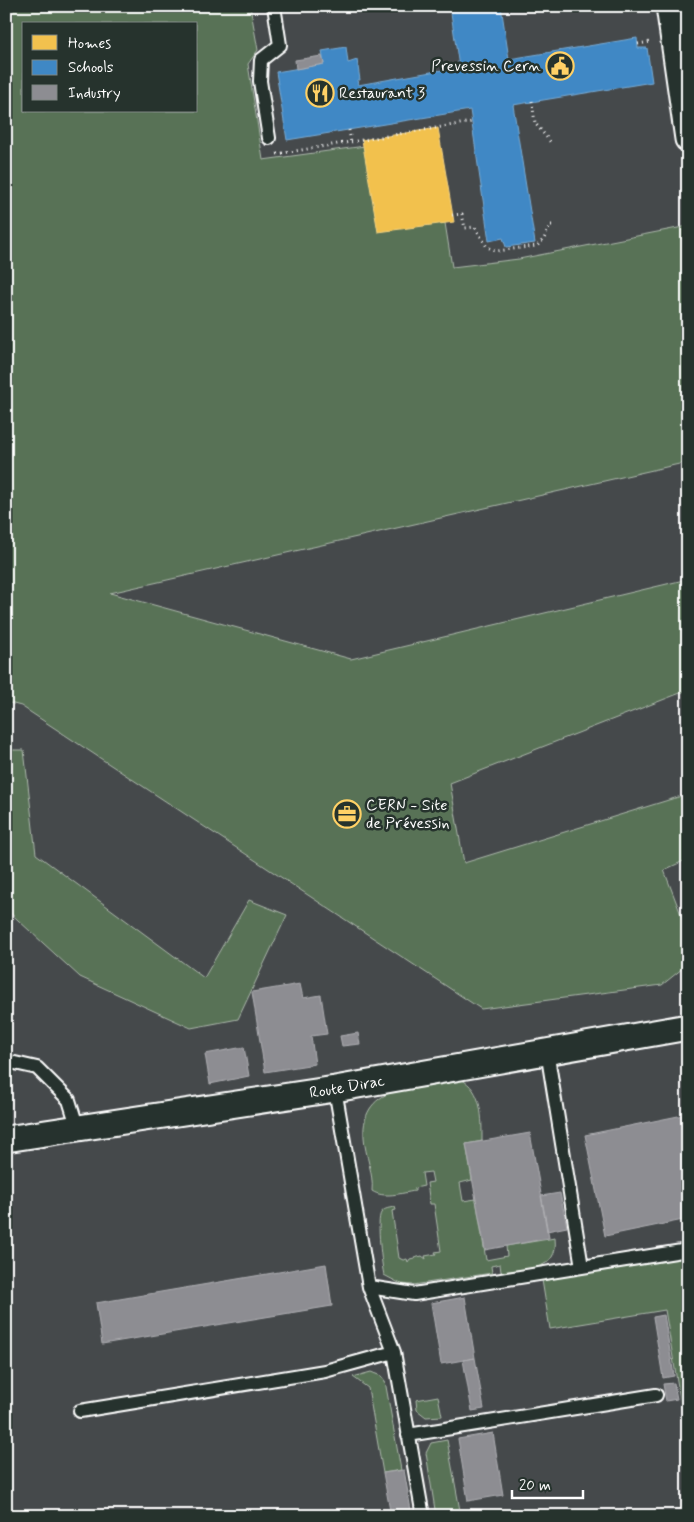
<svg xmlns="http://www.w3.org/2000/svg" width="694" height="1522" viewBox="0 0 694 1522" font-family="Mynerve,sans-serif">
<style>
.built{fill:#45494c;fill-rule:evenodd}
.green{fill:#587257;stroke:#acb8ab;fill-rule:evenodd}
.homes{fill:#f2c14e;stroke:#f6d483}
.schools{fill:#3f88c5;stroke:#79acd6}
.industry{fill:#8d8d92;stroke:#afafb3}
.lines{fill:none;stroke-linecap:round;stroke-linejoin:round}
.lane-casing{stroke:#fff;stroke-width:16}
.street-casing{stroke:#fff;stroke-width:29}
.path{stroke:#fff;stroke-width:3;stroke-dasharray:1 4;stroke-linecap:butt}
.lane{stroke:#26332d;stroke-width:12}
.street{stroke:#26332d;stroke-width:25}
.labels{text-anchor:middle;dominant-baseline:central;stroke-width:5;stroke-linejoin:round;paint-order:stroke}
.poi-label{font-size:16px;fill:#fff;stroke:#26332d;text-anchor:start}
.street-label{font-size:16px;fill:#fff;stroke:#26332d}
</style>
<rect width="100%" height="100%" fill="#38403f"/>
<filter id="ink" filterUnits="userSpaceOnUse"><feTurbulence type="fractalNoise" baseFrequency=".02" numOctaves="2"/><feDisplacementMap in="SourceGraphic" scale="10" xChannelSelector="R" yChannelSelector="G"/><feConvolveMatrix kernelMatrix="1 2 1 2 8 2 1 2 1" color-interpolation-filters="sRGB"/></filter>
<g filter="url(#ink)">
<path class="built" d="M6,6H688V1516H6ZM24,24H196V111H24Z"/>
<path class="green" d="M6,6H250L258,50L248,64L263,160L365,146L445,223L452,267L519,259L688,226V462L110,593L351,659L688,579V690L450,783L464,863L688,794V859L664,870L688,933V964L662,985L481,1009L21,706L6,702ZM24,24H196V111H24Z
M6,750H24L36,854L204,978L249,900L287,915L238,1019L191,1028L80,977L6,909Z
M460,1079C483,1089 482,1120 482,1141L466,1144L472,1180L460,1183L463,1201L476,1199L486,1260L507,1256L506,1246L555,1238C559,1272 527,1268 501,1272L500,1264L491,1266L492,1273L413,1285L401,1284L384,1275C382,1267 376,1220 381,1213C384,1208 390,1208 395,1207L396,1210L392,1211L399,1258L403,1260L407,1259L408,1262L410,1259L422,1256L426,1259L425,1256L436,1254L435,1252L441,1251L434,1204H430L427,1183L433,1182L431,1172L422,1173L424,1186L415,1188V1191C401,1193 384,1199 372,1191C374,1174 365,1155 364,1137C360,1083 421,1086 460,1079Z
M688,1256V1446L665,1310L550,1329L542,1280Z
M371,1372L381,1376L385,1381L401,1470L383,1473L368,1388L353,1377Z
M438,1396L442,1416L426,1417L417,1410L416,1400Z
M447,1440L461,1516H436L426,1453L431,1443Z"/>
<path class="homes" d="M438,128L454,222L378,232L362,140Z"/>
<path class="schools" d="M450,6H501L509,59L637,38L638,48H647L652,82L513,105L535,243L506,247L503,238L489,241L470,110L287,140L276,72L324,64L322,51L346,47L348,63L357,60L360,80H357L358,85L459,67Z"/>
<path class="industry" d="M322,56L324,64L296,69L295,60Z
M300,984L303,998L321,995L327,1034L311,1036L315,1064L265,1072L252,992Z
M358,1033L360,1044L342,1046L340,1036Z
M244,1047L249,1076L210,1084L205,1054Z
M688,1114V1219L605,1236L585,1135Z
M530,1133L549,1238L485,1250L466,1144Z
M560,1193L567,1227L547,1231L541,1196Z
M326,1264L332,1306L102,1344L96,1303Z
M465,1297L475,1358L441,1364L431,1303Z
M664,1315L674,1376L663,1378L653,1317Z
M475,1358L484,1409L472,1411L463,1360Z
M674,1383L677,1399L666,1401L663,1384Z
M493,1433L503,1495L468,1501L458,1439Z
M404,1470L412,1516H391L383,1473Z
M482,1510L483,1516H470V1512Z"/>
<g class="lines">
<g class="lane-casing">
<path id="lane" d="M269,138L260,81L261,60L280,45L274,6
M547,1051L582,1267
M6,1061L37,1068L69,1100L78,1129
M335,1089L369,1287L394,1352L423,1516
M369,1287L414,1294L688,1250
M80,1411L325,1371L394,1352
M408,1435L656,1395"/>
</g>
<g class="street-casing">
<g id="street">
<path d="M669,6L688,139"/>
<path id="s1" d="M6,1139L335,1089L688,1027"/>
</g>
</g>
<path class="path" d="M638,44L651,42
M532,101L535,123L552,144
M349,130L351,143
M277,154L472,122
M452,215L462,214L465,228L475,227L487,247L497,251L537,246L544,239L550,225H554"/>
<use href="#lane" class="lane"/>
<use href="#street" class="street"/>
</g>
</g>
<defs>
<g id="civic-ring" transform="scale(1.4375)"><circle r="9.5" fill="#26332d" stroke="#ffd166" stroke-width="1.5"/><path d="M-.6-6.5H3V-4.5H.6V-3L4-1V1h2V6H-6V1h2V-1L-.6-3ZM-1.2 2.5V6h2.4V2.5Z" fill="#ffd166"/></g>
<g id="restaurant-ring" transform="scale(1.4375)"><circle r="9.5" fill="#26332d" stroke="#ffd166" stroke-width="1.5"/><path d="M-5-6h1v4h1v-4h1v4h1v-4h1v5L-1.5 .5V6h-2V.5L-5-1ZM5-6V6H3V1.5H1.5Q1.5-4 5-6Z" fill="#ffd166"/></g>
<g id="office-ring" transform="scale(1.4375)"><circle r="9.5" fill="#26332d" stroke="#ffd166" stroke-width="1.5"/><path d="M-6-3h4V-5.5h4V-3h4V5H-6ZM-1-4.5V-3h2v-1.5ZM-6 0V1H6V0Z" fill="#ffd166"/></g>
</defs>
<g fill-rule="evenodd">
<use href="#civic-ring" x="560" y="66"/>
<use href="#restaurant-ring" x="320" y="93"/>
<use href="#office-ring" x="347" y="814"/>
</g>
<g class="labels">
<g class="poi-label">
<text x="541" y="66" text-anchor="end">Prevessin Cern</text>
<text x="339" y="93">Restaurant 3</text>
<text x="366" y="805">CERN - Site<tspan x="366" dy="18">de Prévessin</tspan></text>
</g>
<g class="street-label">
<text stroke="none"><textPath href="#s1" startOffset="345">Route Dirac</textPath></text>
</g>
</g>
<rect width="694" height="1522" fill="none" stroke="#26332d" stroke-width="25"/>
<rect x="12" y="12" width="669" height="1497" fill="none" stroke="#fff" stroke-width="2" filter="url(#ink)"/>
<rect x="22" y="22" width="175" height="90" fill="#26332d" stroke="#7d8581"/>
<rect x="32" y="35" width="25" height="15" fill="#f2c14e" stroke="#7d8581"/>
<text x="68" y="48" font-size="15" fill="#ffffff">Homes</text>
<rect x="32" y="60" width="25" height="15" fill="#3f88c5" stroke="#7d8581"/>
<text x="68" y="72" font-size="15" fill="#ffffff">Schools</text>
<rect x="32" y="85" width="25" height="15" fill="#8d8d92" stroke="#7d8581"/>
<text x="68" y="98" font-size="15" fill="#ffffff">Industry</text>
<path d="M512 1490v8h71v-8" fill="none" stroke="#ffffff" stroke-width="2.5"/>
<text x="519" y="1490" font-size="15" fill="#ffffff" stroke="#26332d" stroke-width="4" paint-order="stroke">20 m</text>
</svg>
